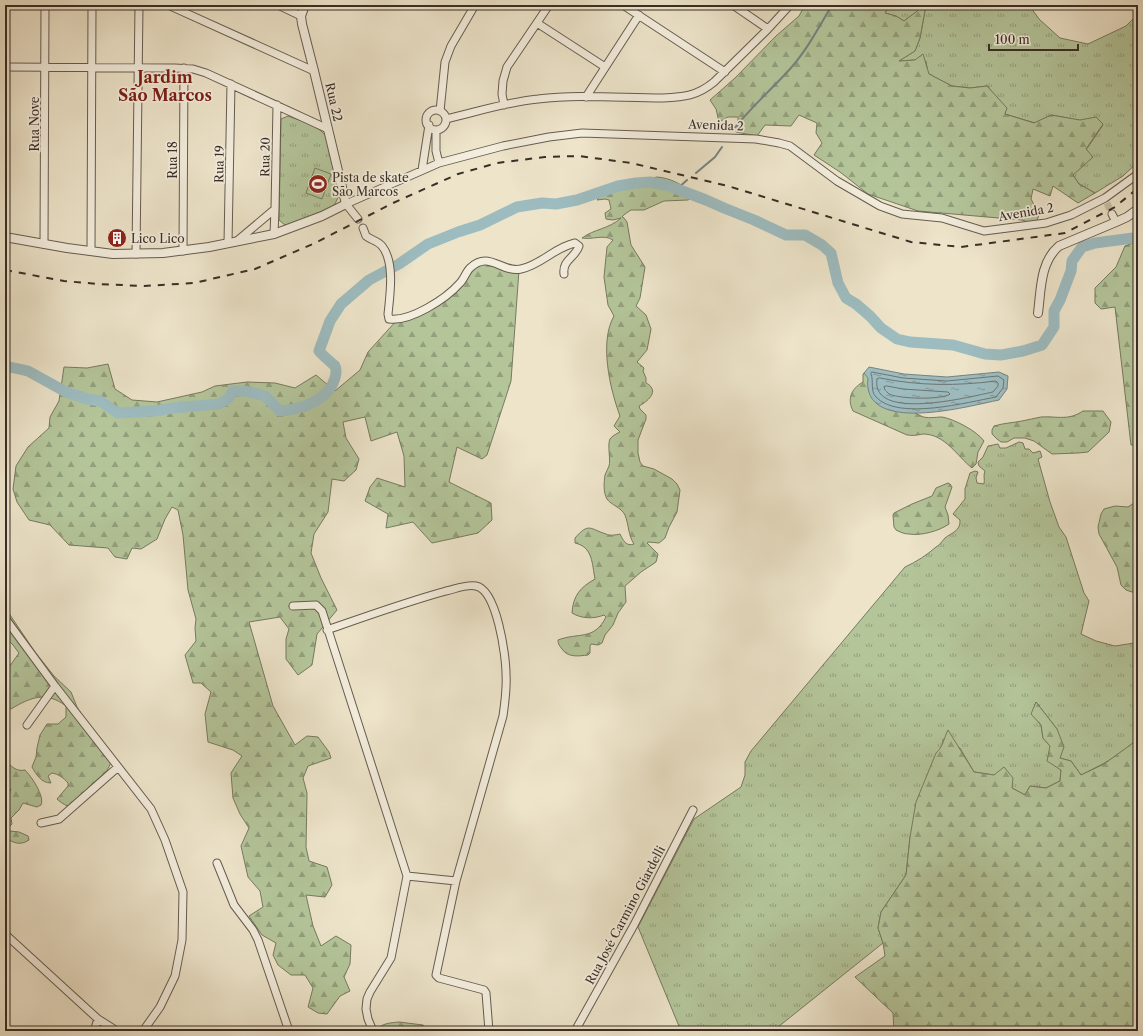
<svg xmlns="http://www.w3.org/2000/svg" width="1143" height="1036" viewBox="0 0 1143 1036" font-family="'Libre Caslon Text',serif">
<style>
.grass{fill:url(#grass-tufts);stroke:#767a60}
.forest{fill:url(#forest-firs);stroke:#767a60}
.pitch{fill:#b4c59a;stroke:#767a60}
.water{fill:url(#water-ripples);stroke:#758382}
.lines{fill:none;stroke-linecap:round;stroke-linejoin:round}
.shore{stroke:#6b7573;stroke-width:1}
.stream{stroke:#758382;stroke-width:2}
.river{stroke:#9dbcc0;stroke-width:11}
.minor-tunnel{stroke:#c9c0a9;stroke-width:7;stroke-dasharray:7 3.5;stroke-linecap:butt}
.minor-casing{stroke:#665c4f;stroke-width:9}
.tertiary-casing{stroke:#665c4f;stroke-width:10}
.minor{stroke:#f3eddd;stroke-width:7}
.tertiary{stroke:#f3eddd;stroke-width:8}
.rail{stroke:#392e26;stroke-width:2;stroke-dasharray:7 7;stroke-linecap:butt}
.labels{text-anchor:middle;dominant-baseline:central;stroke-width:3.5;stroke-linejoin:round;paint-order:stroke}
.street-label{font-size:12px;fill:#392e26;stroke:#f3eddd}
.poi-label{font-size:12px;fill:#392e26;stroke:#f3eddd;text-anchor:start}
.district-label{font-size:16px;font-weight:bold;fill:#7a1f14;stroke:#f3eddd}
</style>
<defs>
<pattern id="grass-tufts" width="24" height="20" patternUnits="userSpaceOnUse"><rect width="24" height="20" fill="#b4c59a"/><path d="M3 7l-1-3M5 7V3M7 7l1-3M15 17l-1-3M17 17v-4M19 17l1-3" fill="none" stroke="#93a07d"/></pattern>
<pattern id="forest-firs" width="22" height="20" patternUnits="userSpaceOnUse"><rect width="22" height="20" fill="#b4c59a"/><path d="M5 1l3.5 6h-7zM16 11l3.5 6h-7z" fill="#93a07d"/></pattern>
<pattern id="water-ripples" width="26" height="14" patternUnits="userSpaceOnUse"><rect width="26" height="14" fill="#9dbcc0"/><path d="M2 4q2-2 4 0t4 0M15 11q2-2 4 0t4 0" fill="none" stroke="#81999c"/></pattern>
</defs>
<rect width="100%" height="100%" fill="#ede4ca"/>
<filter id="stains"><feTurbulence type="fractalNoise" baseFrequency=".005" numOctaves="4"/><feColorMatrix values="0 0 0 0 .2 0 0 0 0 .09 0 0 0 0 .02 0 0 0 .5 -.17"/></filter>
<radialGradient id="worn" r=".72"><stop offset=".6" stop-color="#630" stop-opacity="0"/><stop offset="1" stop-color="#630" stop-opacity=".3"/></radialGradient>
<path class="grass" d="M890,5H923L916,12L904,21L896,16L885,13Z
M926,5H1029L1039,19L1060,38L1088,44L1126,26L1138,14V162L1123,176L1095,193L1079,184L1073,175L1086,150L1103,125L1052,115L1035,123L1005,114L988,86L970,88L952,86L928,74L926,61L915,60L898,61L915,51L920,38Z
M288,116C301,121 318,125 327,137L340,193L335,204L330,208L291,224L285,225L279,220L281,119Z
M1019,442L1023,443L1025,449H1029L1033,453L1040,451L1042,457L1038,459L1050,502L1059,527L1066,537L1084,593L1089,601L1081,634L1096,641L1115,646L1134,643L1138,646V738C1122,755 1101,765 1081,775L1071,761L1060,758L1057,729L1036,702L1032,714L1041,725L1043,738L1050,746L1061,770L1060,781L1046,788L1030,786L1025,795L1012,788L994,775L974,772L960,748L943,739L942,748L910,837L906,875L881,912L878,928L883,943L773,1031H681L638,927L694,819L741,787L745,775V762L751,751L905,567C916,562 927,555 936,547C940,545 942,541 945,538C951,533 961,531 960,520L953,514L965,499V489L970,473L975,471L978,472L976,478L977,483L984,484C985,479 983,475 985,471L979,466L978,462L983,457L988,446L998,444L1000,448H1006Z"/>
<path class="forest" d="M805,5H890L885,13L896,16L904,21L916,12L923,5H926L920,38L915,51L899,61L915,60L923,54L929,74L952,86L970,88L987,86L1007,108L1005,114L1034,123L1051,115L1080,120L1096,117L1103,124L1086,149L1093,157L1073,175L1079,184L1095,193L1078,203L1053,186L1050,196L1033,189L1031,199L1039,214L1037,221L1028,222L1022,220L918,211L868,194L840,172L814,155L822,143L816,133L817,123L799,115L791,126L765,125L757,136L736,132L738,124V117H728L719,122L716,109L710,100L735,78L776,36L799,16Z
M657,177C670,178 682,184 691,193V198L688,200L664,201L644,210H631L625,214L622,217L624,218L627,222L631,245L645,267L640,298L636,306L646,315L651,329L647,350L637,362L644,368L643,371L646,378V383C648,384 650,385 651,387C657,394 645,403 639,406L640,409L646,415V419L638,440V453L640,462L643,466L654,469L672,479L677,484L680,490L677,512L669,527L665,538L659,543L649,542L647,543L658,554L656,562L641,572L625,586L626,602L618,613L613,625L605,635L602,643L598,645L591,644L590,646V653L588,655C579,656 568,658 562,649C559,645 558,644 558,640C579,632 594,641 606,617L604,615C594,619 582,619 572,613C573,595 581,587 595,579C592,564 593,547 575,543V538C589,522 590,529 606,534C610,536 615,535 620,534C623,540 626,547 634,544C628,535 629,525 625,515C621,507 611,505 607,499C603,492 604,482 605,475C606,472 608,469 609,466C611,460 607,445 610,439C612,436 616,434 620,432L614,426L620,416C610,389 599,342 614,316L608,305L604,277L607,247L613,240C604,234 592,240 582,238C594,229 609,229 621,218L613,220L606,219L605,213L611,209L609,200L605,199L597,200C618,177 630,184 657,177Z
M1138,241V425L1137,429L1138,445H1131L1115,307L1101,309L1095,303V288L1116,267L1125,246Z
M482,260L519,270L511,381L487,455L482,459L457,447L449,482L491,503L492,520L478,533L432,543L413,522L386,528L388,514L365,501L370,487L377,478L405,487L404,456L397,432L371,441L365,417L343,422L346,438L359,459L356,470L344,481L332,479L328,512L314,534L311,553L321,578L337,610L317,634L312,665L298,675L286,659V639L289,629L280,617L249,622L273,706L295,745L307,736L318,737L329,752L331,758L308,766L303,778L307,793L306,847L309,861L327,867L332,885L325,897L306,895L313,926L321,946L336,936L351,945L350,964L344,977L350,991L340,996L327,1014L318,1013L308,1007L313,988L305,975H291L278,965L273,955L276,943L262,935L249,916L263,907L260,891L248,877L241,846L249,828L240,814L233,798L231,773L242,756L233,750L208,742L205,714L211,692L201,683H193L185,655L196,641L195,628L196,619L188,590L183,535L178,510L172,507L165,519L157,539L141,549L132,548L127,559L115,557L108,548L69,545L50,525L29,520L17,502L13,489L16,466L28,447L49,428L50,417L59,401L64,367L87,368L108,364L115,389L132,400L157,402L202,392L215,386L247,382L275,383L295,388L316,375L335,391L360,370L368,352L397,320L435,304Z
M865,372C882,387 899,406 921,416C927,419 935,417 942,417C954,419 977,431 984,441L978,452L976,464L972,468C957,456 945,434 923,434C922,434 918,435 917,435C914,436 910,435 907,435L853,411C847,399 851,389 863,382V374Z
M1083,411H1103L1111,422L1109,432L1088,452L1078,453L1052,454L1034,441L1025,438H1014L1007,442H1001L997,439L992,434V430L994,426C1004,423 1012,423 1022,421C1028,420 1035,418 1041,417C1058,416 1068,421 1083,411Z
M948,483L950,484L952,487L945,507L948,515L949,524C939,531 921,536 909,534C904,534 900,532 896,530L894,527L893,515L894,513L912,504L932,496L936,488Z
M1134,503L1138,505V592H1132L1126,590L1121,585L1117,567L1099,534L1098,527L1101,514L1104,509L1115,506L1128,507Z
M5,611L8,612L35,652L54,676L71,692L77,707L95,735L111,762C107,775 96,779 88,788C84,793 82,801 80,806C72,810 62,804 57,799L68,786V783C64,778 58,774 52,773L48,776L51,783C41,783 36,774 32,767L36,757L37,748L40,735L47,724H58L66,717V706C46,691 31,697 11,709L5,704V673L19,653L13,645L5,637Z
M1036,702L1057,729L1064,747L1060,758L1071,761L1081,775L1104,764L1133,743L1138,746V1031H894L893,1013L855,977L885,956L883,943L878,928L881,912L906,875L910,837L916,802L936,753C943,747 944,738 948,730L974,772L994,775L1004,767L1013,778L1012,788L1025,795L1030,786L1046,788L1060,781L1061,770L1047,761L1050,746L1043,738L1041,725L1031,714Z
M5,760C11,766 16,772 25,770C31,776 45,796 41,805L37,807L23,803L19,810L11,818L12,824L7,829L10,831L19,832L28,836L29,840C20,846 13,843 5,837V797L11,790L5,780Z
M399,1022L423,1025L430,1031H376C381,1023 390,1023 399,1022Z"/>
<path class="pitch" d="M315,168L331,174L322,199L306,193Z"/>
<path class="water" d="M869,367L904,374L947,377L999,372L1008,376L1007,389L999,400C969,406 861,436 868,378L864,373Z"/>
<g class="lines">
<path class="shore" d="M872,372L903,378L947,381L998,376L1004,380L1003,388L996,397C968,402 898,421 876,397C870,391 874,381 871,374Z
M880,378C919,386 957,386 996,381L998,383V386L993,392C973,396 870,423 877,379Z
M887,386L903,389L948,392L950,394C942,400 899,399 889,394C888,393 885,390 885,390L884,387Z"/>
<path class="stream" d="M733,130C750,108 771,90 790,69C807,50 819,27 832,5
M696,173L715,157L722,147
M677,189L687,180"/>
<path class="river" d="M5,366L28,371L66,392L87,399L100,401L118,413L154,411L173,408L219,404L228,399L233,391H245L265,396L280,411C302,409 328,401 335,378C336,374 337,370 335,366C333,364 322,355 319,351L330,321L341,304L369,280L399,264L428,244L458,232L480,225L517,207L542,203L556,204L577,200L618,186L636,183L650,182L669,186L706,200L724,208L754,220L786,235H805L822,245L831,253L838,283L846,298L856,304L870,316L881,328L897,339L910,342L953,345L985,354L1001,355L1023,351L1042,345L1054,327V311L1060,300L1071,271L1072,261L1082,247L1095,243L1133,238L1138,239"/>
<path class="minor-tunnel" d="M1107,203L1112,214"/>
<g class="minor-casing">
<path id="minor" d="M168,5L314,71
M278,5L301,16
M623,5L725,72
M733,5L768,29
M537,23L605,67
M5,67L175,68L193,69L206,73L328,129
M586,97L639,15
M504,105L502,94L503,81L507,67L549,5
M426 120a10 10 0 1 1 20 0a10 10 0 1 1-20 0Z
M440,111L445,62L451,46L475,5
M446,119C476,112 507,102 538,99C579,94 621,98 663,98C684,97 697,96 714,82L768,29L790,5
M436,130V151L439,163
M422,170L429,125
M275,209L277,105
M1112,214L1116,222
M358,219L346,204L439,163L503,146L549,137L582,133L756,139L779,143L790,146L837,181L880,206L902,214L942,218L984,231L1046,223L1071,215L1105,198L1138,174
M363,228L366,236C371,240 378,241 382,246C395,262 390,295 388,314L389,319C410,322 446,299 460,283C464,279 466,272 470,268C489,250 501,273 521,269C541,265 555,247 575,243L579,246C576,257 562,260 564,274
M237,241L275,209L274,234
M228,243L231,84
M44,244L45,5
M91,251L92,5
M183,251L184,68
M136,254L139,5
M293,606L316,605L322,611L407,876L391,958L370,992L367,999L366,1009L368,1019L373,1031
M5,618L55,686L27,725
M327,630C367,616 406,602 446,591C455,589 467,584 476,586C497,590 506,656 506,674C507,688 505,702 503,716L456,881L407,876
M55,686L151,809L165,840L183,892L182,940L175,976L160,1007L143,1031
M41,823L59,819L118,767
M217,863L234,905L253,930L258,940L289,1031
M456,881L436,975L439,978L484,990L486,993L489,1031
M5,934L98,1019L117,1031
M94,1031L98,1019
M575,1031L634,925L693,810"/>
</g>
<g class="tertiary-casing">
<path id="tertiary" d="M5,237L67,248L113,254L163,253L209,247L274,234L322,216L346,204L314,71L302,24L301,16L305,5
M1038,313C1041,290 1040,262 1059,246L1116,222L1127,217L1138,209"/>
</g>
<use href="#minor" class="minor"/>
<use href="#tertiary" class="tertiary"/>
<path class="rail" d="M5,270L64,281L98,284L144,286L194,283L255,269L315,243L393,203L458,174L497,163L545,157L579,156L631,163L728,186L911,242L961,247L1065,233L1115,207L1138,188"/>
</g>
<defs>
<g id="stadium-disc" transform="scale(1)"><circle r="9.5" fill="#8f2418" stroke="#f3eddd"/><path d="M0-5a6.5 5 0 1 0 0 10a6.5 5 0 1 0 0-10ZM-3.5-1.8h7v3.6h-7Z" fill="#fff"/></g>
<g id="building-disc" transform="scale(1)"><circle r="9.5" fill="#8f2418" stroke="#f3eddd"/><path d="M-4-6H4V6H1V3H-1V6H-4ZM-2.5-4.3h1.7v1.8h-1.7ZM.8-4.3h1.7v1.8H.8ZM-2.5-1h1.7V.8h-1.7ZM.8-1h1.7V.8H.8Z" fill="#fff"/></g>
</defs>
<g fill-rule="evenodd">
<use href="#stadium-disc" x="318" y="184"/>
<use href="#building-disc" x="117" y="238"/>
</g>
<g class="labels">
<g class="street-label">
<text transform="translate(334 102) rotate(77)">Rua 22</text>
<text transform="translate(34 124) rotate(-90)">Rua Nove</text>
<text transform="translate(716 125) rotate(2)">Avenida 2</text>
<text transform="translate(265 157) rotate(-89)">Rua 20</text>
<text transform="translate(172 160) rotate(-90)">Rua 18</text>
<text transform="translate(219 164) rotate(-89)">Rua 19</text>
<text transform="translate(1026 212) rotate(-10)">Avenida 2</text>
<text transform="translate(625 915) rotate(-62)">Rua José Carmino Giardelli</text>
</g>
<g class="poi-label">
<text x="332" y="177">Pista de skate<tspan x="332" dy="14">São Marcos</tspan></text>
<text x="131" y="238">Lico Lico</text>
</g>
<g class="district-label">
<text x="165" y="77">Jardim<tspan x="165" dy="18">São Marcos</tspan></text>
</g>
</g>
<rect width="1143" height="1036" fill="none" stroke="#ede4ca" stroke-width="20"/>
<rect x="6" y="6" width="1131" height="1024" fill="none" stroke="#392e26" stroke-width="2"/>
<rect x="10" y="10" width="1123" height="1016" fill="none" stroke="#392e26"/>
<path d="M989 44v6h89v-6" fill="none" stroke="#392e26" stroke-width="2"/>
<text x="995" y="44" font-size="12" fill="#392e26" stroke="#f3eddd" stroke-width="3" paint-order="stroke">100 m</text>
<rect width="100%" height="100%" filter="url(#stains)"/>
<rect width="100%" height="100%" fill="url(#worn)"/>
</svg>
